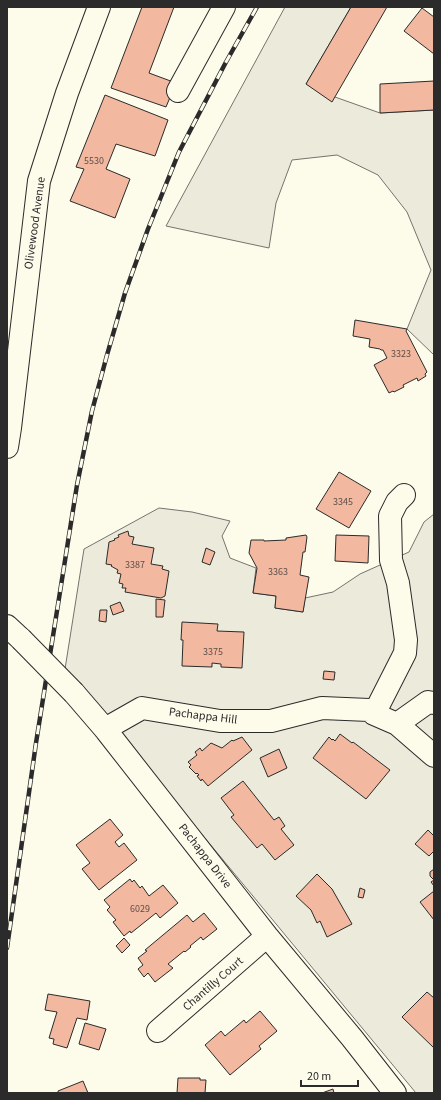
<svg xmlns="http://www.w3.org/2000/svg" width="441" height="1100" viewBox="0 0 441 1100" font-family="'Source Sans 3',sans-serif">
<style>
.green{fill:#ecebdb;stroke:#74746e}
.building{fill:#f2b8a0;stroke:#2b2b2b}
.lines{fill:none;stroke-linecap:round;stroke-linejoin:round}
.minor-casing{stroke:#2b2b2b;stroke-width:24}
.major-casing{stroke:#2b2b2b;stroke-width:24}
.minor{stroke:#fdfbea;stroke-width:22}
.major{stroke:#fdfbea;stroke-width:22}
.rail-casing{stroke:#2b2b2b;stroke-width:4.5}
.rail{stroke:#fdfbea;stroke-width:3;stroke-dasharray:9;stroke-linecap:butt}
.minor-bridge-casing{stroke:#2b2b2b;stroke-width:24;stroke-linecap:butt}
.minor-bridge{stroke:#fdfbea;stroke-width:22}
.labels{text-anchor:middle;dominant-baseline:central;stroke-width:3;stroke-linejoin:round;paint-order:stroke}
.number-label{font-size:10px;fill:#5d4e48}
.street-label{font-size:12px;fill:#2b2b2b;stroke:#fdfbea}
</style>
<rect width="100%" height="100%" fill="#fdfbea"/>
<path class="green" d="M285,7H351L306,84L335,97L380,113L434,110V355L407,329L431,270L407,212L378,175L337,155L292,160L276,203L269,248L166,226Z
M159,508L192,512L230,521L222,536L230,558L256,568L253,593L276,596L275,608L303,612L305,598L333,592L360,574L409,552L424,522L434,514V1093H416L65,669L84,549Z"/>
<path class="building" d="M142,7H174L149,73L176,83L166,107L111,88Z
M351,7H387L332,102L306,84Z
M422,8L434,17V54L404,31Z
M434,81V110L380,113V84Z
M105,95L168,120L155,156L116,144L106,169L130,179L115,218L70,201L84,169L76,167Z
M355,320L407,329L406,331L427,372L425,374L426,376L418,381L417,378L403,385L404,387L394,392L393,391L389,393L374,365L387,358L383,350H381L380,349L369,347L370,339L353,336Z
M339,472L371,491L349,528L316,509Z
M128,531L129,536L134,537L132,544L154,548L151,564L163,566L162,569L169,571L165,596L161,598L125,592L126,588H122L123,584L119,583L121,574L117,573L118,570L111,566L112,565L106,564L109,542L115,540L114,539L119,537L118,535Z
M306,535L307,537L305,552H303L300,575L309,577L303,612L275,608L276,596L253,593L257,568L249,553L251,540H264V541L286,540V538Z
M336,535L369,536L368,563L335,561Z
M206,548L215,552L210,565L202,562Z
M156,599L165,600L163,617H156Z
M120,602L124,611L113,615L110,606Z
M100,610H107L106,622L99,621Z
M182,622L218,624L217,631L244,632L242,668L221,667V664L212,663V667L182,666L183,640H181Z
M324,671L335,672L334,680L323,679Z
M340,734L352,743L353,742L390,770L366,799L313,758L329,737L332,740L333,739L335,741Z
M242,737L252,750L208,786L202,779L201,781L197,776L199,775L197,773L196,774L189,767L191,765L188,762L197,755L195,752L200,748L202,751L211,743L222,748L232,740L233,741Z
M279,749L287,768L268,777L260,758Z
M243,781L274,820L279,817L285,826L281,829L294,845L275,860L262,844L257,848L231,817L234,815L221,798Z
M110,819L123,835L115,842L119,847L124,843L137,860L99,890L82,869L90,863L76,845Z
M428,830L434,836V851L429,856L415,844Z
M434,869V886L431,882L434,880L430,876V872Z
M317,874L332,889L352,924L327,937L320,921L317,923L311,910L296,896Z
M130,879L132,882L134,880L140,888L142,886L149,896L163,885L178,903L160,918L156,913L131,933L130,931L124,936L113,922L116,920L107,910L110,907L104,900Z
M360,888L365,890L363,898L358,897Z
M434,891V920L420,902Z
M204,913L217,929L203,940L201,937L190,946L191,947L185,952L184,951L168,964L173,968L155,982L148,973L144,977L138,969L143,965L138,958L147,951L145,950L187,915L193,922Z
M124,938L130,945L122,953L116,946Z
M427,992L434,998V1048L402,1017Z
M48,994L90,1001L87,1020L77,1018L67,1048L53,1044L54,1039L49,1038L57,1012L45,1010Z
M260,1011L277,1031L259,1046L261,1049L230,1075L205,1045L221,1031L225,1036L244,1020L246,1023Z
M85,1023L106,1029L99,1050L79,1044Z
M178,1078H200V1080H206L205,1093H177Z
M83,1081L88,1093H58V1091Z
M333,1089L334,1093H322Z"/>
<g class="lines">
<g class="minor-casing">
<path id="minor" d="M178,91L224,7
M7,626L21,639
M74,693L105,729L267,936L352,1038L395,1093
M374,714L405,653L406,640L398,583L391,560L390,516L397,502L404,495
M397,724L428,702L434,703
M105,729L142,708L220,721H271L322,708L369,710L374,714L397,724L434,756
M158,1031L267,936"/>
</g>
<g class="major-casing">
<path id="major" d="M7,447L10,428L39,181L67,93L99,7"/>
</g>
<use href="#minor" class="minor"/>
<use href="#major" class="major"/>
<g class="rail-casing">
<path id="rail" d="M7,948L36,743L77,485L92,411L107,355L125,293L148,229L179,152L226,62L257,7"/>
</g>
<use href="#rail" class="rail"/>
<g class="minor-bridge-casing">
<path id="minor-bridge" d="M21,639L74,693"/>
</g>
<use href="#minor-bridge" class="minor-bridge"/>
</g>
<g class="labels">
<g class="number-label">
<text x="94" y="161">5530</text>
<text x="401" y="354">3323</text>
<text x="343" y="502">3345</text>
<text x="135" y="565">3387</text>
<text x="278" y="572">3363</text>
<text x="213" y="652">3375</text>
<text x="140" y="909">6029</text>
</g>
<g class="street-label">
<text transform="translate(35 223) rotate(-82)">Olivewood Avenue</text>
<text transform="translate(203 716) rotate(7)">Pachappa Hill</text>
<text transform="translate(205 856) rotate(52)">Pachappa Drive</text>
<text transform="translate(213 984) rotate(-41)">Chantilly Court</text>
</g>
</g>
<rect width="441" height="1100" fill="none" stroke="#2b2b2b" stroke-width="16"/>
<path d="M301 1080v6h57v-6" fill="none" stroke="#2b2b2b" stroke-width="2"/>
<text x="307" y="1080" font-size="12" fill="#2b2b2b" stroke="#fdfbea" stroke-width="3" paint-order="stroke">20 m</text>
</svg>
